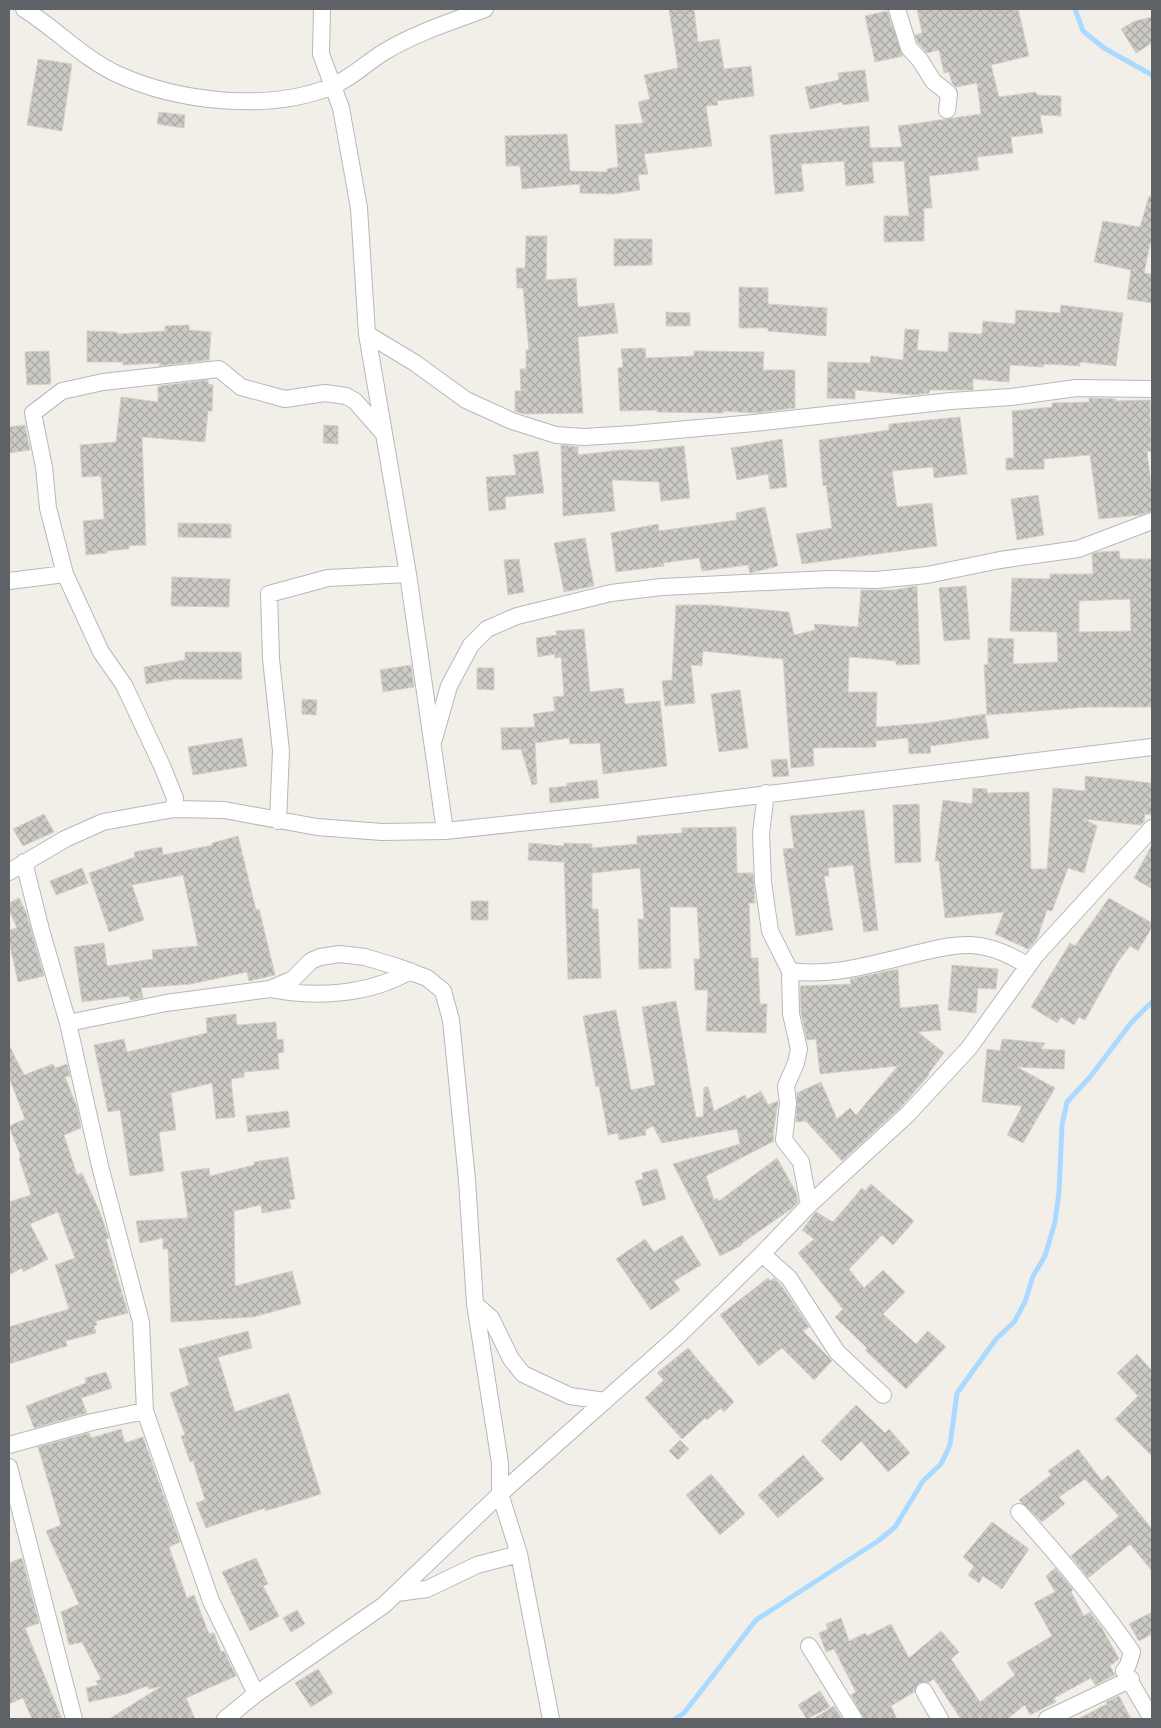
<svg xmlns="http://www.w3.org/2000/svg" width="1161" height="1728" viewBox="0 0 1161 1728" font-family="'IBM Plex Sans',sans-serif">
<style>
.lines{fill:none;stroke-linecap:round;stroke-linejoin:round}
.stream{stroke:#aadaff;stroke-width:5}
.building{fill:url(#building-cross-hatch);stroke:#d6d1c6;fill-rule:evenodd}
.minor-casing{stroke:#b5b8bc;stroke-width:18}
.minor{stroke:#fff;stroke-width:16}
</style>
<defs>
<pattern id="building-cross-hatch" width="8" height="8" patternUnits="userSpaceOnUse" patternTransform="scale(1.25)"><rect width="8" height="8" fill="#cccac5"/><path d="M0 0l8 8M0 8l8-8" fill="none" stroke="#a9a8a4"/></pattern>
</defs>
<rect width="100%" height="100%" fill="#f1efe8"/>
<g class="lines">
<path class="stream" d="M1075,9L1083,31L1104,48L1152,75
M675,1719L684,1713L756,1620L878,1541L895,1527L923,1481L941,1464L950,1445L957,1393L996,1339L1014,1322L1025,1302L1033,1276L1045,1256L1055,1222L1059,1192L1062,1125L1067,1102L1090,1077L1131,1023L1152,1002"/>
</g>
<path class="building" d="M669,9H694L698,42L719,39L724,69L751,66L754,96L717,101L718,105L706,106L712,146L644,154L648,174L638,175L640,190L613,194L580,193V184L522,189L520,166H506L505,136L567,134L570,171L607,172V169L618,167L615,125L643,123L638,102L650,99L644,75L678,68Z
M917,9H1018L1029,56L991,65L999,97L1036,92L1037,95L1061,96V116L1040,115L1043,133L1011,137L1013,153L977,157L979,170L929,176L932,208H924V241L884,242V216H909L904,161L872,162L874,183L846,186L844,161L801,164L804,191L775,194L770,135L869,126L870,148L902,147L898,126L981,114L977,83L956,87L952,83L949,72L944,73L939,50L927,53L918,43L915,35L922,33Z
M887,11L903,56L875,62L865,16Z
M1152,17V43L1136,53L1121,29L1135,21Z
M38,59L72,64L62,131L27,125Z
M865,70L869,101L843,105L842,102L810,109L805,87L839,80L838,73Z
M159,112L185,115L184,128L157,124Z
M1149,196L1152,197V244H1150L1144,273L1152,274V303L1127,299L1131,270L1094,262L1103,221L1140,227Z
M526,236H547L546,280L576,278L578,307L614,303L618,333L578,337L583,413L524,414L515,411V391H521L520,369H526V350H529L523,288H517L516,268H525Z
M614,239H652V265L614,266Z
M739,287L768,288V304L827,308L826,336L768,331V328H739Z
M1061,305L1123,313L1116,366L1080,362V366L1044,364L1043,367L1010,365L1009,382L973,379V390H930L929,393L914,395L855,390V399L827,398L828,362L870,363L871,356L903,360L905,329L919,330L917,350L948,352L949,332L982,334L983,321L1015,324L1016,310L1060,313Z
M666,312L690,313V326H666Z
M189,325V330L211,332L209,360L159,366L160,363L123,365V362H87V331L117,332V334L165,331V326Z
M645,348L646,358L694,356V351L764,352L763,370H795V408L755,413L723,411V413L657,412V410L620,411L618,368L623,367L621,349Z
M49,351L51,384L27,385L25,352Z
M208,380V384L213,385L212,411H208L205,442L142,437L146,545L129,546V549L107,551V553L86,555L83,521L104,519L101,476L82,477L80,445L116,442L121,397L158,402V386Z
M1089,398L1116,399V401L1150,400L1151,451L1147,452L1152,492V511L1140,515L1099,519L1090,455L1044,459V469L1006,470V458H1014L1012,411L1052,407V403L1089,402Z
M960,417L967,474L934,478L933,467L892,471L897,507L932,503L937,546L802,564L796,534L832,528L826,485L823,486L819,440L889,430V424Z
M25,425L30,450L9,453V427Z
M324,425L338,426V444L323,443Z
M782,439L787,487L770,489L768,474L737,480L731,448Z
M561,445L578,447V455L621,450H645L684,446L690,498L661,501L659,482L612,480L615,511L563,516Z
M538,451L544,493L505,497L506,509L489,511L486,477L516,475L513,455Z
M1038,495L1044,535L1017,540L1011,499Z
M765,507L778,566L750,573L748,565L702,571L699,558L663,563L664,566L616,572L611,533L658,524L659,531L737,520L736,513Z
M178,523L231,524V538L178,537Z
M585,538L594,586L564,592L554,543Z
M1119,551L1120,559H1152V707H1088L987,715L984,665L988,664V638L1014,639L1013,664L1058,662L1057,632L1010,631L1012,578L1050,579V574H1093L1092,554L1099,552ZM1130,599L1131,631L1079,632V601Z
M519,559L524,592L508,595L504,560Z
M172,577L230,579L229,607L171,606Z
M917,586L920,664L896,665V661L849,657L848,692H877L876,727L928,723L985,714L989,738L930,746L931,753L909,754L908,738L876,741V747L813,748L814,766L791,768L783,659L760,657L703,651L702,666L691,665L695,703L665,706L662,681L672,680L676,605H711L789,612L794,635L815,630L814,624L858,627L861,590H894Z
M966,586L970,639L944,641L939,588Z
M584,629L590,692L623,688L625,704L660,701L667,766L603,774L600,743L570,744L569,738L535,743L537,784L532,785L521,749L502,750L501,728L535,727L533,714L555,711L553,697L564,696L561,657L555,658V654L538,657L536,638L557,635L556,631Z
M185,652H241L242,679H175L146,684L144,667L185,660Z
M411,665L414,687L383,692L380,670Z
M477,668H494V690L477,689Z
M740,690L748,748L719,752L711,694Z
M302,699L317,700L316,715L302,714Z
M242,738L247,766L193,775L188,747Z
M787,759L789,776L773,777L771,760Z
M1085,776L1152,783V815L1145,814L1144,822L1141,825L1084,819L1097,826L1084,873L1068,868L1052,911L1047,910L1037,939L1028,949L995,934L1004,912L945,918L939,861H935L943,800L972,804L973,788L987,789V793L1029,792L1031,869H1047L1053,788L1085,791Z
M597,780L599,798L550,803L549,788L567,786V783Z
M919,804L921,862L895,863L893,805Z
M864,810L878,930L864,932L853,865L828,868L829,876H824L833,930L796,936L783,849L794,848L790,816Z
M44,814L54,832L23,846L13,829Z
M736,827L737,873H753L755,903H749L751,958H758L760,1004H767L766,1033L706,1031L708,990H695L694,959H700L697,907H670L671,968L639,969L638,919H644L640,868L592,873V909H598L601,978L568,979L564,862L528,860L529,843L564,846V843L592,844V848L637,844V836L682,833V828Z
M238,836L256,910L259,909L275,975L249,981L247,972L191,984L141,988L143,998L130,1000L129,996L82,1002L74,947L104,943L107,966L153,959L152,950L198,946L183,875L132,885L144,920L109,932L89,873L135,857L134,852L162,847L163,855L213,845L212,843Z
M1152,845V889L1134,878Z
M82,868L88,883L56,895L50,881Z
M19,898L26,912L44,976L18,982L9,941V930L17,928L9,910V903Z
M1109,898L1152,923V927L1138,951L1130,946L1117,963L1085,1020L1079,1017L1074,1025L1061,1017L1057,1023L1031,1007L1070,943L1075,946Z
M471,901H488V920H471Z
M952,965L998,969L996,989L978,988L976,1013L948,1010Z
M898,969L900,1008L938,1004L941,1030L918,1032L944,1053L928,1074L929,1075L901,1107L842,1161L806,1121L796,1122L797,1093L821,1082L837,1119L850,1108L856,1115L898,1066L820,1074L816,1039L807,1040L801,1013L800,986L851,984L850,979Z
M676,1001L696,1117H703L704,1087H708L714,1111L745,1095L747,1099L761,1091L768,1105L778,1101L773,1134L774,1141L706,1176L714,1200L717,1198L719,1201L777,1158L796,1192L798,1202L791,1209L741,1244L742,1245L720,1256L673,1164L740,1144L737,1129L662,1143L653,1126L645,1130L646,1135L619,1140L618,1133L608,1135L599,1086L596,1087L583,1016L616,1010L631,1090L655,1085L642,1007Z
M236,1014L237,1025L276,1022L277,1040L283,1039L284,1052L278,1053L279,1069L244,1072V1077L231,1079L235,1117L216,1119L212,1083L171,1093L176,1130L159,1132L164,1171L130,1176L120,1110L108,1112L94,1045L124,1039L127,1052L207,1033L206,1018Z
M1002,1039L1045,1043L1041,1049L1065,1050L1064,1069L1017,1067L1055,1088L1023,1143L1007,1135L1022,1106L982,1102L987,1049L1000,1051Z
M9,1045L24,1075L53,1064L55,1068L67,1064L70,1076L65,1077L77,1107L81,1128L64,1135L77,1175L82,1173L99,1210L109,1238L106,1239L128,1313L96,1321L97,1325L94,1326L96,1333L66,1341L67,1346L9,1364V1327L69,1309L55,1265L75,1258L58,1212L30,1224L48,1259L23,1272L22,1268L9,1275V1202L31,1195L19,1158L21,1157L9,1126L25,1119L9,1077Z
M288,1111L290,1127L248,1132L246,1116Z
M288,1157L295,1199L289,1200L291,1208L262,1213L261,1205L234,1211L235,1286L292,1271L301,1304L253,1317L171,1322L168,1249H163V1238L140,1243L136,1221L188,1218L181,1172L209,1168L210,1176L254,1165V1162Z
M657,1169L666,1199L643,1206L635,1181L643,1179L642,1173Z
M871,1184L914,1221L893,1245L882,1235L849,1269L864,1288L883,1270L905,1292L883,1314L916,1344L928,1331L946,1347L906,1389L865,1350L867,1348L835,1317L843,1309L798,1253L814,1239L802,1230L816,1212L833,1222L862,1188L865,1191Z
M682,1235L701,1265L674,1281L680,1290L651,1310L616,1259L645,1239L654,1252Z
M768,1278L770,1281L774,1278L781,1285L809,1327L803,1331L832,1361L814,1380L782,1348L759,1366L720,1315Z
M248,1331L252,1348L218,1357L235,1412L289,1393L321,1494L265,1511V1508L206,1528L196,1503L205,1500L193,1461L190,1462L181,1436L185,1435L170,1393L189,1385L179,1349Z
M688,1348L734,1402L724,1412L721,1408L707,1420L705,1418L682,1439L645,1398L664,1380L657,1373Z
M1137,1354L1152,1371V1456L1115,1419L1138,1396L1117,1373Z
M106,1372L112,1388L81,1398L87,1413L34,1428L26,1406L86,1383L85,1378Z
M856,1405L885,1433L889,1429L910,1453L888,1472L861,1441L841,1461L821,1441Z
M121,1429L125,1443L143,1437L180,1542L169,1547L187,1598L194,1595L209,1634L214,1633L221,1652L224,1651L236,1676L186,1698L195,1719H109L162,1686L149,1689L147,1686L126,1694L89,1702L86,1688L98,1685L96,1681L101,1679L82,1642L69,1645L61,1612L79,1604L46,1531L61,1525L38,1447L89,1433L91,1438Z
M680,1440L689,1449L678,1460L669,1451Z
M1078,1449L1102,1481L1108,1475L1152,1529V1571L1130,1544L1088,1578L1071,1556L1119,1516L1085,1479L1059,1497L1065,1504L1042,1522L1019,1500L1051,1475L1048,1471Z
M803,1455L824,1479L778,1518L758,1495Z
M711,1474L745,1514L720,1535L686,1495Z
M992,1522L1029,1549L1002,1589L983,1576L979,1583L968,1575L974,1566L963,1557Z
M22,1558L39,1623L25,1628L62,1719H32L23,1698L9,1704V1563Z
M256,1558L268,1584L263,1586L279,1616L250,1631L222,1572Z
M1055,1568L1073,1590L1071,1592L1084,1616L1090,1612L1102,1628L1119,1659L1110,1666L1115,1675L1095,1685L1091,1678L1054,1698L1056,1702L1030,1715L1025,1705L1007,1719H961L934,1679L929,1682L919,1683L914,1692L891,1706L897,1719H864L851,1695L856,1692L834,1649L826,1652L819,1633L828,1629L826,1624L841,1618L849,1641L865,1633L867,1636L891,1624L909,1658L941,1631L959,1652L951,1659L980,1702L1015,1675L1007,1663L1052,1636L1034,1603L1055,1592L1046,1576Z
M297,1610L305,1624L291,1632L283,1618Z
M1152,1612V1634L1139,1641L1129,1624Z
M318,1669L333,1693L311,1707L295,1683Z
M820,1691L830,1707L807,1719L798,1705Z
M1119,1696L1131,1719H1078L1107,1704L1106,1702Z
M834,1706L842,1719H813Z"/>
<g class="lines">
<g class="minor-casing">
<path id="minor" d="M24,9C56,29 83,58 117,74C178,102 268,112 330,87C351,79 366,63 384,52C415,33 451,22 485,9
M322,9L321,54L341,108L359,208L367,334L408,574L445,831
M897,9L909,48L920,60L933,81L949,94L947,110
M367,334L415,363L466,400L512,421L556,435L584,437L633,434L754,423L951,401L1011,397L1076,388L1152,389
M9,581L65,574
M434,739L449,686L471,645L487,629L517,616L611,593L662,587L829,579L876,580L927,575L1000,560L1078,549L1152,521
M766,793L761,833L763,882L770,931L790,971L791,1014L799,1049L796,1063L786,1086L788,1103L784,1140L801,1162L809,1205
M174,809L175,798L162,766L124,685L101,652L65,574L48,508L44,467L33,413L62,391L103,382L219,369L241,387L285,399L325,393L346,396L355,401L384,434
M278,821L281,751L271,659L269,594L328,578L408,574
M24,862L41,930L68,1023L100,1166L141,1322L145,1411L211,1601L256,1694
M9,872L65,839L103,822L174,809L224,810L317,827L382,832L445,831L614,813L1152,747
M790,971C832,977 878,963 918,953C936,949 953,944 971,945C992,946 1011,955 1028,966
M270,989C316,998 369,995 410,971
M68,1023L166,1003L270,989L293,979L311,961L320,957L340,954L365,957L398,967L427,978L443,991L451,1020L467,1180L475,1304L500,1463V1494L519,1554L551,1719
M762,1254L789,1278L837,1352L883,1395
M475,1304L491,1318L511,1359L523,1374L570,1396L605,1401
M9,1445L92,1422L145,1411
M9,1467L74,1719
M1019,1512C1059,1556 1098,1603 1132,1652L1128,1665L1124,1671L1152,1719
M397,1593L427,1589L477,1565L519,1554
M809,1646L854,1719
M924,1691L940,1719
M225,1719L256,1694L384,1605L500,1494L679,1335L762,1254L809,1205L908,1114L969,1048L1036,955L1152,828
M1047,1719L1131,1679"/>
</g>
<use href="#minor" class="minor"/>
</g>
<rect width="1161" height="1728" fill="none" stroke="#5f6368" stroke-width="20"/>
</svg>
